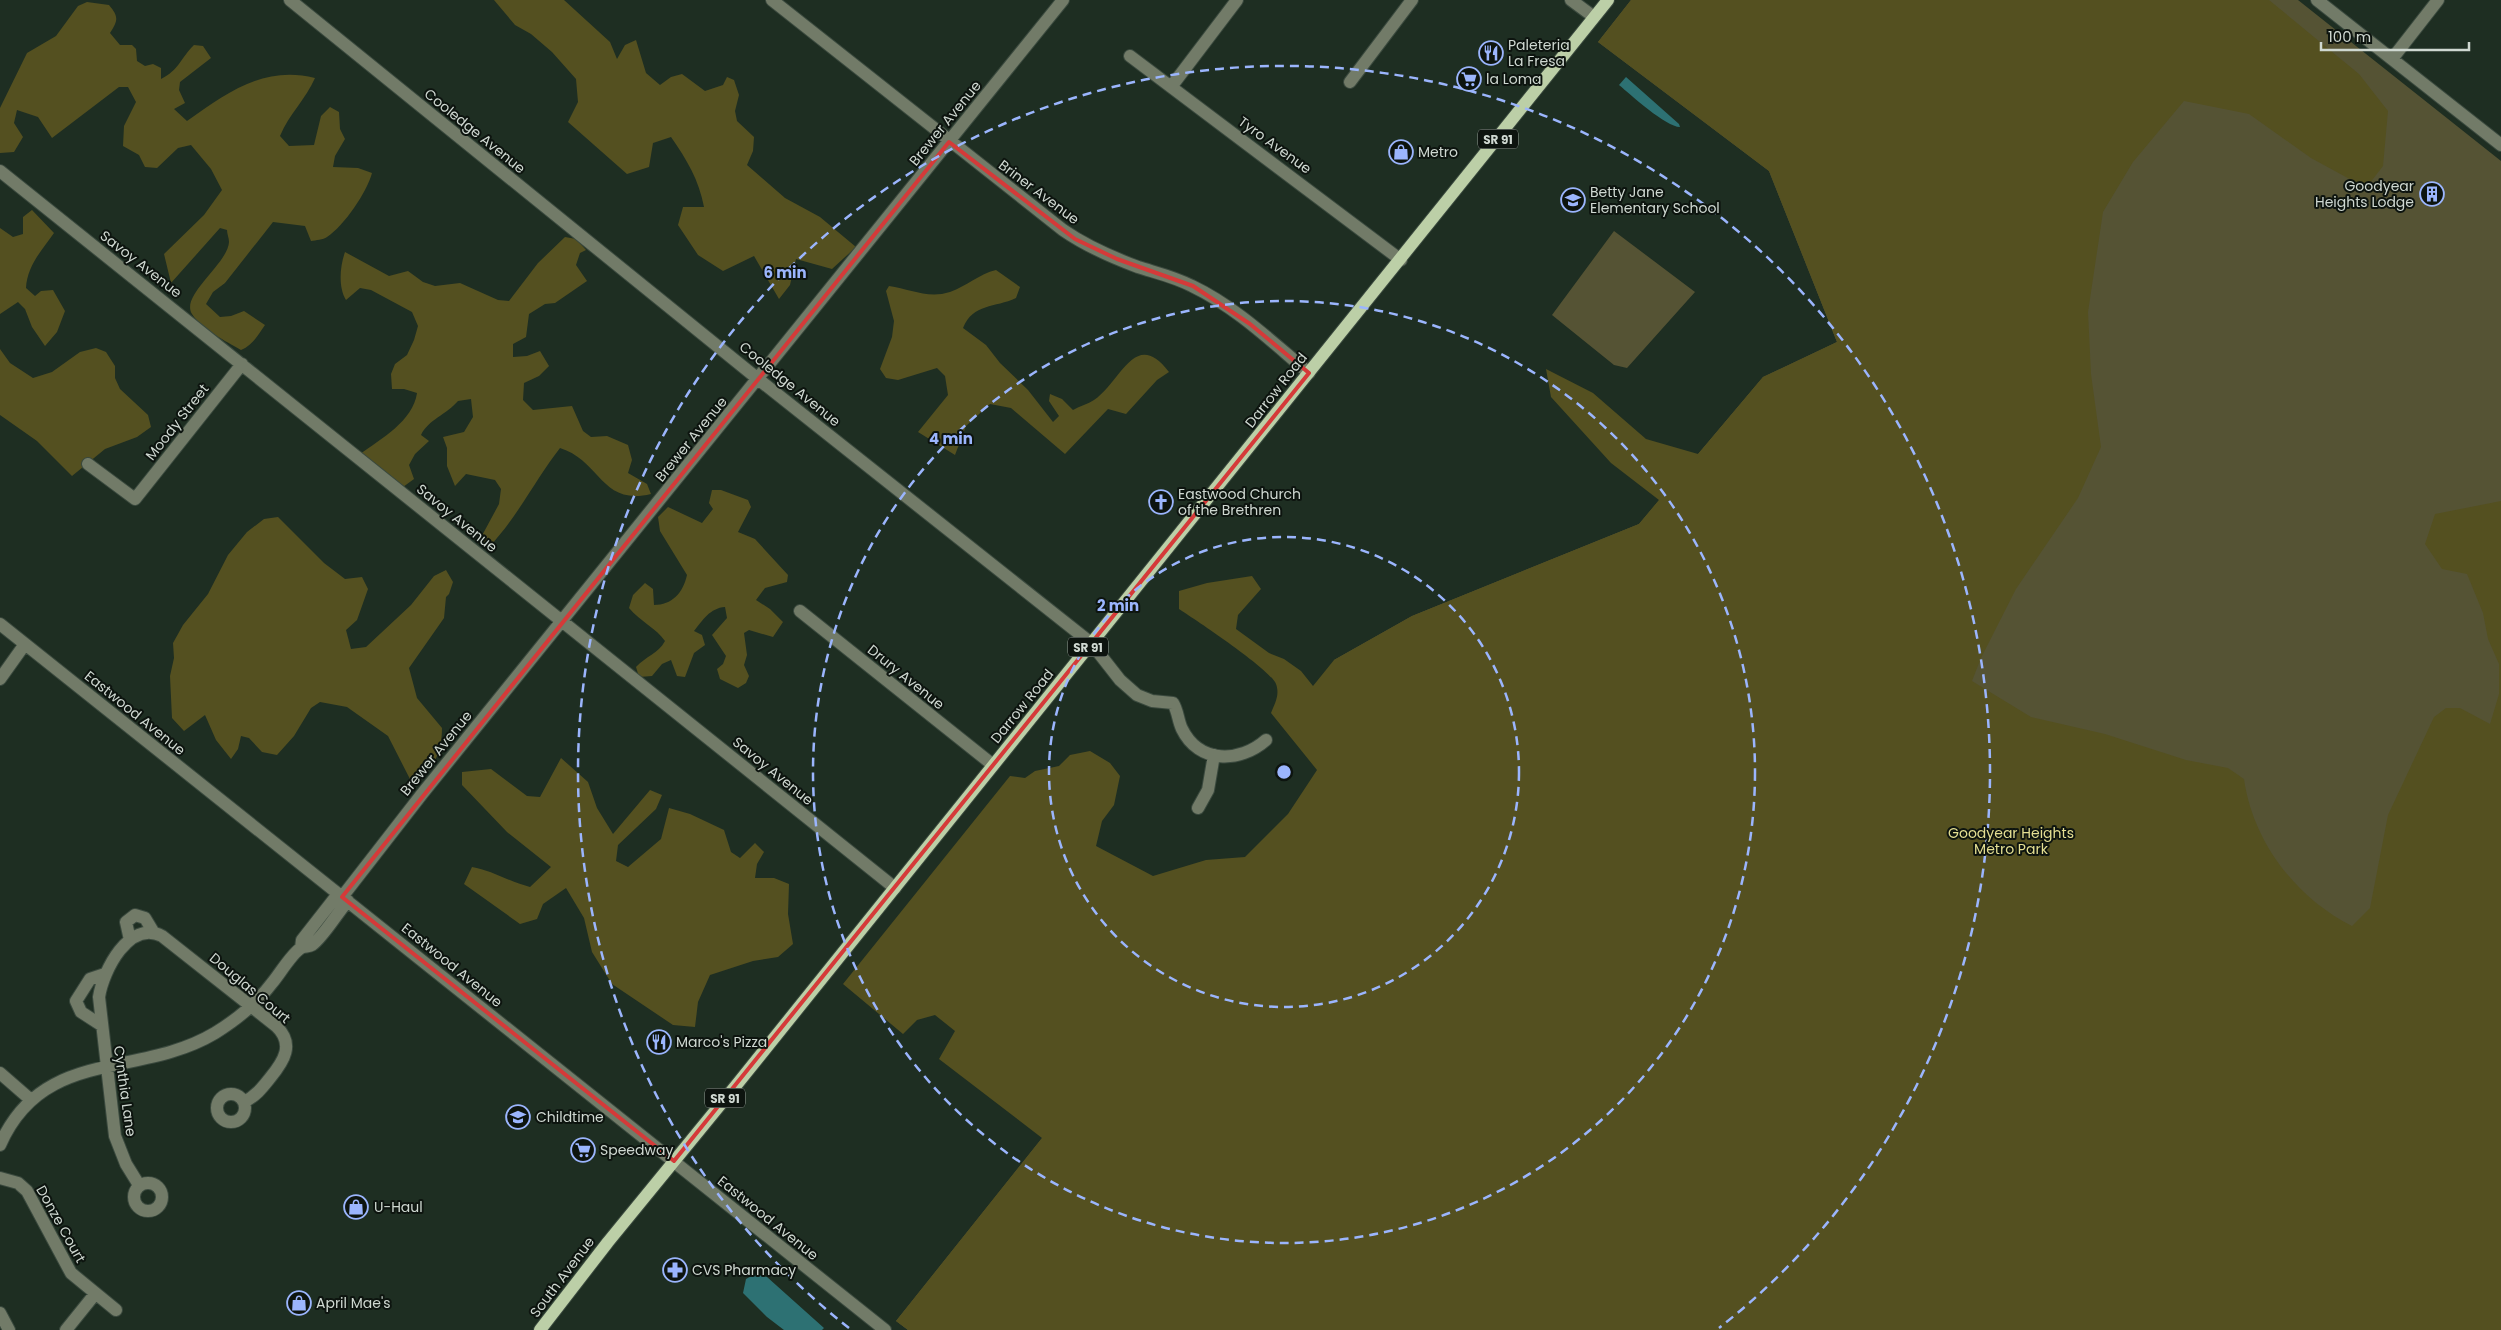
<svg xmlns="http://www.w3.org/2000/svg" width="2501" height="1330" viewBox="0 0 2501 1330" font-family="Poppins,sans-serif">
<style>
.green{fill:#555334}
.forest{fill:#545020}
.water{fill:#2d7173}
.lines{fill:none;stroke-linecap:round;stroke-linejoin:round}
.minor-casing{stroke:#3a493e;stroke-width:14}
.major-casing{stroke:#3a493e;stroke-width:14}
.minor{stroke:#727b68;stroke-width:12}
.major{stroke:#bccfa7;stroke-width:12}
.marked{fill:none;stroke:#d53a39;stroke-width:4;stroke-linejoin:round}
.ring{fill:none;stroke:#9bb5fd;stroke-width:2.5;stroke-dasharray:9 6}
.labels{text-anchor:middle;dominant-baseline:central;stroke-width:4;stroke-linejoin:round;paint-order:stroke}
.shield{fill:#0d140f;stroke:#959d97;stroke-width:1}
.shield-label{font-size:12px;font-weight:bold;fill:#cfd8d1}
.poi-label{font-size:14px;fill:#cfd8d1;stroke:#0d140f;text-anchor:start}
.street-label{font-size:14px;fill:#cfd8d1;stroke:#0d140f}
.park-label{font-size:14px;fill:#e4df92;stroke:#0d140f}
.centre{fill:#9bb5fd;stroke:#0d140f;stroke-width:2.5}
.ring-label{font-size:15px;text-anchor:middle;font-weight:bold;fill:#9bb5fd;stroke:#0d140f;stroke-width:4;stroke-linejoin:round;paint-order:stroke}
</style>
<rect width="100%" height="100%" fill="#1e2e22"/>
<path class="green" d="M1631,0H2298L2501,161V1330H908L896,1321L1122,1038L1010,776L1204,935L1363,733L1334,660L1412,616L1639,524L1763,377L1837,342L1769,171L1598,42Z
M1614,231L1695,292L1627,368L1614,365L1552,315Z"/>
<path class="forest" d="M494,0H564L610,42L617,59L625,45L636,40L646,73L660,85L671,77L682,74L705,91L723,85L727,77L734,80L739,95L735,111L737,121L754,137L753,151L747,165L785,198L820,217L856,247L832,269L796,259L790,285L779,299L754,256L723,271L698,255L678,225L683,207H704C699,180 687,160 671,137L653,143L649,167L627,174L568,122L578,102L576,79L552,52L531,34L515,25Z
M1631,0H2269L2359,74L2388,111L2383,166L2366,188L2311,158L2249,114L2184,101L2133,162L2103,212L2088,312L2091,374L2101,447L2078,498L2016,589L1981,658L1972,681L2031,717L2105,734L2186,760L2228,768L2244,779C2253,842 2296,898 2352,926L2370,908L2388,815L2434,717L2446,708H2460L2490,724L2499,694V664L2488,639L2483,613L2467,574L2442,569L2425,544L2435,514L2501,501V1330H908L896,1321L1042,1138L939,1059L955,1031L935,1015L917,1020L903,1034L843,984L1010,776L1025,778L1035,771L1059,766L1070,755L1090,751L1110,763L1120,776L1114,805L1102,821L1096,846L1153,876L1206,860L1245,857L1288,814L1317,770L1271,713C1275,703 1280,695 1276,684C1271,670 1196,620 1179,609V591L1207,583L1252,576L1261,589L1238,615L1236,629L1269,653L1284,659L1301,671L1313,686L1334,660L1412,616L1639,524L1659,500L1611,463L1551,397L1546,369L1593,393L1646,439L1698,454L1763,377L1837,342L1769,171L1598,42Z
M87,2L109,5C119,17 118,20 110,33L120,45H132L136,49L137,61L145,66L153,64L161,68V79C179,70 180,59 194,45L203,46L211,58L180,82L179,90L185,103L174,109L187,121C227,93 264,65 315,78C306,99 289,114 280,136L289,146L314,145L321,116L330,107L339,112L340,129L345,139L335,156L333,167L358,168L372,173C367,192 344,226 327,237C323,240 316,240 311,241L305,226L273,222L225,283L213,292L206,304L220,317L231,316L244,311L265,325C258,335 253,345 241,350C226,341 202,330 192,314C180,295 228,264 229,242C229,238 227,234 227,230L220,228L171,283L164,254L204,215L222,190L211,169L191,145L178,148L157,168L145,167L139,155L123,146L124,126L136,102L128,87H119L52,138L38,117L17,110L14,123L23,137L14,152L0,153V108L27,53L56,36L78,6Z
M32,210L54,233C42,250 27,266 26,288L35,296L41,291L53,290L65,311L57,332L45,346L32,327L25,309L18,302L0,314V228L13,237L23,234V217Z
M565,237L576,239L586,250L580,253L576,265L587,281L555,303L545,304L529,314L526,337L513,344V357L527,356L540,351L549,366L539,376L524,383L523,400L533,410L572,406L583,431L591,437L607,436L628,445L632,460L628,473L647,484L651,494C601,506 601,461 560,448C535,480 517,518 488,548L478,543L499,504L501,489L495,480L466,474L455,486L447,466V448L443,437L464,432L473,417L471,399L458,401C447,414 428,420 421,435L429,441L415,454L409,465L414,479L403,487L360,454C381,439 413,421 417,393L404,389H392L391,374L395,364L407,355L414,340L418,326L412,312L371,290L360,288L346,300C338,287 340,266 345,252L389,276L408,271L423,282L435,286L460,283L498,300L509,301L538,263Z
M996,270L1020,287L1016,298C995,308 973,303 963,328L986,345L1000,363L1028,390L1053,422L1059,416L1049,401L1050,394L1062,399L1073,410C1080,406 1088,404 1094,400C1121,382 1135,327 1169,372L1157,380L1126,414L1108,409L1065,454L1011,408L990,404L966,426L955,455L918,432L948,395L945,376L937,368L898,380L886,378L880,369L892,337L894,321L886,291L889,286C910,289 928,299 950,292C967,286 979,274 996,270Z
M96,348L106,352L115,366V378L120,389L148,415L151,427L137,437L105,449L72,476L37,441L0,415V349L10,363L33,378L52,372L80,352Z
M712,490H721L748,500L751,507L738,532L755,539L788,575L787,582L765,588L756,600L770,609L783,622L773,637L749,630L744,633L747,655L744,665L749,676L746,683L738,688L720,679L717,669L723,664L726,656L712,635L727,618L725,607C710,608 703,620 694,631L702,635L705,645L694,653L685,677L677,676L671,660L662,664L652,676L639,677L636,667C646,656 658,654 665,641C657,629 640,621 629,608L633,595L645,583L653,589L654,605C672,605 683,593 687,575L660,531L658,517L668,507L702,523L713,509L709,503Z
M278,517L324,563L345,579L362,577L368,589L357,620L346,630L351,649L366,647L411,605L434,576L446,570L453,582L449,594L446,597L444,618L409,668L417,698L442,728C442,750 434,773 412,783L388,736L347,707L320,702L311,708L294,736L277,755L262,752L249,738L241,736L238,749L231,759L216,740L205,715L184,731L172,718L170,676L174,658L173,643L183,625L208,594L228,555L247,532L264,519Z
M561,758L588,782L597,808L613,834L650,790L662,795L656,809L618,845L616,861L628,867L661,839L669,808L690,814L724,830L731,852L740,858L755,843L764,852L757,864L755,878H774L789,884L788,914L793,944L778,957L753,961L710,975L698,1002L695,1027L673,1025L612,984L592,952L584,918L566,888L543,904L537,919L520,924L464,884L472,867C491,870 510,882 530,887L551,867L507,832L462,785V772L491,769L527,796L540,797Z"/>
<path class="water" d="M1626,77L1679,124L1680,127C1666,127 1631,95 1619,85Z
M755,1274L767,1277L824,1328L822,1330H784L767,1317L743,1293L746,1279Z"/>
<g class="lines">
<g class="minor-casing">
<path id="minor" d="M290,0L758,379L1091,643L1120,680L1137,695L1152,701L1173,703C1178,711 1178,721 1182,729C1199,764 1240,763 1266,740
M772,0L1063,230C1086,246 1111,257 1138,267C1157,273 1175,277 1192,286C1236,307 1272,342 1309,373
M1571,0L1594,17
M2317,0L2501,145
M1130,56L1401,260
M2392,59L2438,0
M1350,82L1412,0
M1171,87L1237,0
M0,171L895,888
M88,464L135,499L242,364
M800,611L993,765
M0,624L885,1330
M0,679L25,644
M1198,808L1208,790L1214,755
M342,897L422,794L1063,0
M130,940L126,922L135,915L145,918L154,933
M301,948L302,940L338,894
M101,1025L81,1012L76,1001L90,979L105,974
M0,1073L31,1100
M217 1108a14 14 0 1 1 28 0a14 14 0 1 1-28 0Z
M0,1145C43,1047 138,1079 215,1033C236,1020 257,1003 272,983C279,975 292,953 301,948C304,946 309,947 312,945C324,936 337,913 348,901
M0,1178L18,1183L27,1191L71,1273L116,1310
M134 1197a14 14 0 1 1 28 0a14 14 0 1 1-28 0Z
M139,1185L126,1164L115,1136L99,997C103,971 129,919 162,936L276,1026C295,1044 284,1061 270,1078C262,1088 256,1096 244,1102
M0,1313L9,1330
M66,1330L95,1294"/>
</g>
<g class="major-casing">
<path id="major" d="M540,1330L608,1242L738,1083L1608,0"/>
</g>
<use href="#minor" class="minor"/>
<use href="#major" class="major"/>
</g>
<path class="marked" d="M949,142L1075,239L1117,259L1193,286L1250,324L1309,373L674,1161L342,897Z"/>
<g class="ring">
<circle cx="1284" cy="772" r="235"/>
<circle cx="1284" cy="772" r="471"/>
<path d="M849 1328A706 706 0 1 1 1719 1328"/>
</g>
<defs>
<g id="restaurant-ring" transform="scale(1.25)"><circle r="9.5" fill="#0d140f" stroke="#9bb5fd" stroke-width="1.5"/><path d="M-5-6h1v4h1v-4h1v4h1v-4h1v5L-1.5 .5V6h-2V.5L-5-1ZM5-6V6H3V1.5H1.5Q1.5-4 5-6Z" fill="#9bb5fd"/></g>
<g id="supermarket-ring" transform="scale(1.25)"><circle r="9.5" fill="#0d140f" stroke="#9bb5fd" stroke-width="1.5"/><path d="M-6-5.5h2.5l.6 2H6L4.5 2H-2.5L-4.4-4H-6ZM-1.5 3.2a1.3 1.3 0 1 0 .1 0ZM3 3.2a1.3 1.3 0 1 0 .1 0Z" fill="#9bb5fd"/></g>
<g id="shop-ring" transform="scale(1.25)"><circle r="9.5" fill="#0d140f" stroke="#9bb5fd" stroke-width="1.5"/><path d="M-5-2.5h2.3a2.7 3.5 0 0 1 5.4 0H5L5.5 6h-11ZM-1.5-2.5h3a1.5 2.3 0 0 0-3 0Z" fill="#9bb5fd"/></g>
<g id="building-ring" transform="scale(1.25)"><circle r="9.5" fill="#0d140f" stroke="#9bb5fd" stroke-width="1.5"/><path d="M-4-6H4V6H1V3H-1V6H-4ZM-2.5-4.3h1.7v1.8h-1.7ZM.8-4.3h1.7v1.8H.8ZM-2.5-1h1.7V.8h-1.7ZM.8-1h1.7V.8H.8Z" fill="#9bb5fd"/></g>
<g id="school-ring" transform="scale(1.25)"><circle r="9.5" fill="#0d140f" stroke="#9bb5fd" stroke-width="1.5"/><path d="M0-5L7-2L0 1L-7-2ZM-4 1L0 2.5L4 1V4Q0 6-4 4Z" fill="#9bb5fd"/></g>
<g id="church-ring" transform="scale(1.25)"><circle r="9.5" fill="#0d140f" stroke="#9bb5fd" stroke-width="1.5"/><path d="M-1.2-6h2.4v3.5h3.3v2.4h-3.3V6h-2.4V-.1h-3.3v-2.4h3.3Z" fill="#9bb5fd"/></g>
<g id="pharmacy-ring" transform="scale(1.25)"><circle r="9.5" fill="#0d140f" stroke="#9bb5fd" stroke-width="1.5"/><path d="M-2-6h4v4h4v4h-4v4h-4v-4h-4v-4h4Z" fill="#9bb5fd"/></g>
</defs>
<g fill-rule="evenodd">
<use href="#restaurant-ring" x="1491" y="53"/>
<use href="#supermarket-ring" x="1469" y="79"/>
<use href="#shop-ring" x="1401" y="152"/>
<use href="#building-ring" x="2432" y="194"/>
<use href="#school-ring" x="1573" y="200"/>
<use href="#church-ring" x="1161" y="502"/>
<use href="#restaurant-ring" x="659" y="1042"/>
<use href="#school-ring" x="518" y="1117"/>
<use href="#supermarket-ring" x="583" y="1150"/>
<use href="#shop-ring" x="356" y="1207"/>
<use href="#pharmacy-ring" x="675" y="1270"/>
<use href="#shop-ring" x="299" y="1303"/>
</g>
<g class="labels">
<g class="shield">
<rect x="1478" y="129.5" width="40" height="19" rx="4"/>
<rect x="1068" y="637.5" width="40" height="19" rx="4"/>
<rect x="705" y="1088.5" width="40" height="19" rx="4"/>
</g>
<g class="shield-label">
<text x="1498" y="139">SR 91</text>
<text x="1088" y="647">SR 91</text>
<text x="725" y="1098">SR 91</text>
</g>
<g class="poi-label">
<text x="1508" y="45">Paleteria<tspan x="1508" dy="16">La Fresa</tspan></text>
<text x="1486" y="79">la Loma</text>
<text x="1418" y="152">Metro</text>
<text x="2414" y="186" text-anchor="end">Goodyear<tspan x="2414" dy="16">Heights Lodge</tspan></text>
<text x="1590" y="192">Betty Jane<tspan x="1590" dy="16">Elementary School</tspan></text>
<text x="1178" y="494">Eastwood Church<tspan x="1178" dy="16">of the Brethren</tspan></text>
<text x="676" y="1042">Marco's Pizza</text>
<text x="536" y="1117">Childtime</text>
<text x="600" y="1150">Speedway</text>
<text x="374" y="1207">U-Haul</text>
<text x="692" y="1270">CVS Pharmacy</text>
<text x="316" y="1303">April Mae's</text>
</g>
<g class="street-label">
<text transform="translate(945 123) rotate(-51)">Brewer Avenue</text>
<text transform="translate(475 131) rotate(39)">Cooledge Avenue</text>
<text transform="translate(1275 145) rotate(36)">Tyro Avenue</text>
<text transform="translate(1039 192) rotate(37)">Briner Avenue</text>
<text transform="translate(141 264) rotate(38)">Savoy Avenue</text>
<text transform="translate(790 384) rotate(39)">Cooledge Avenue</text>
<text transform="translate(1276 390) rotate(-52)">Darrow Road</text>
<text transform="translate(177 422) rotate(-52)">Moody Street</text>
<text transform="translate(691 439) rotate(-51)">Brewer Avenue</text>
<text transform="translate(457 518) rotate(39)">Savoy Avenue</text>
<text transform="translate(906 677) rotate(39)">Drury Avenue</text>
<text transform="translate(1022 706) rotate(-51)">Darrow Road</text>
<text transform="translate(135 713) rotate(39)">Eastwood Avenue</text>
<text transform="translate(436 753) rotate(-51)">Brewer Avenue</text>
<text transform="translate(773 771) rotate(39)">Savoy Avenue</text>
<text transform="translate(452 965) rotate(39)">Eastwood Avenue</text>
<text transform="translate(250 988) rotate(40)">Douglas Court</text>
<text transform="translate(125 1091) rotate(82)">Cynthia Lane</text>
<text transform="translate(768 1218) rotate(39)">Eastwood Avenue</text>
<text transform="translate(61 1224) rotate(61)">Donze Court</text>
<text transform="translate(562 1277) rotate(-53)">South Avenue</text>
</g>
<g class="park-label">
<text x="2011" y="833">Goodyear Heights<tspan x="2011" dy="16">Metro Park</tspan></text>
</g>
</g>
<circle cx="1284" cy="772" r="8" class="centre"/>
<g class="ring-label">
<text x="785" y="278">6 min</text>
<text x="951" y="444">4 min</text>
<text x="1118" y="611">2 min</text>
</g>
<path d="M2321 42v8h148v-8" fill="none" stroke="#cfd8d1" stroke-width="2.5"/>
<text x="2328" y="42" font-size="15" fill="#cfd8d1" stroke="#0d140f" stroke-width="4" paint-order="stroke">100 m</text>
</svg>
